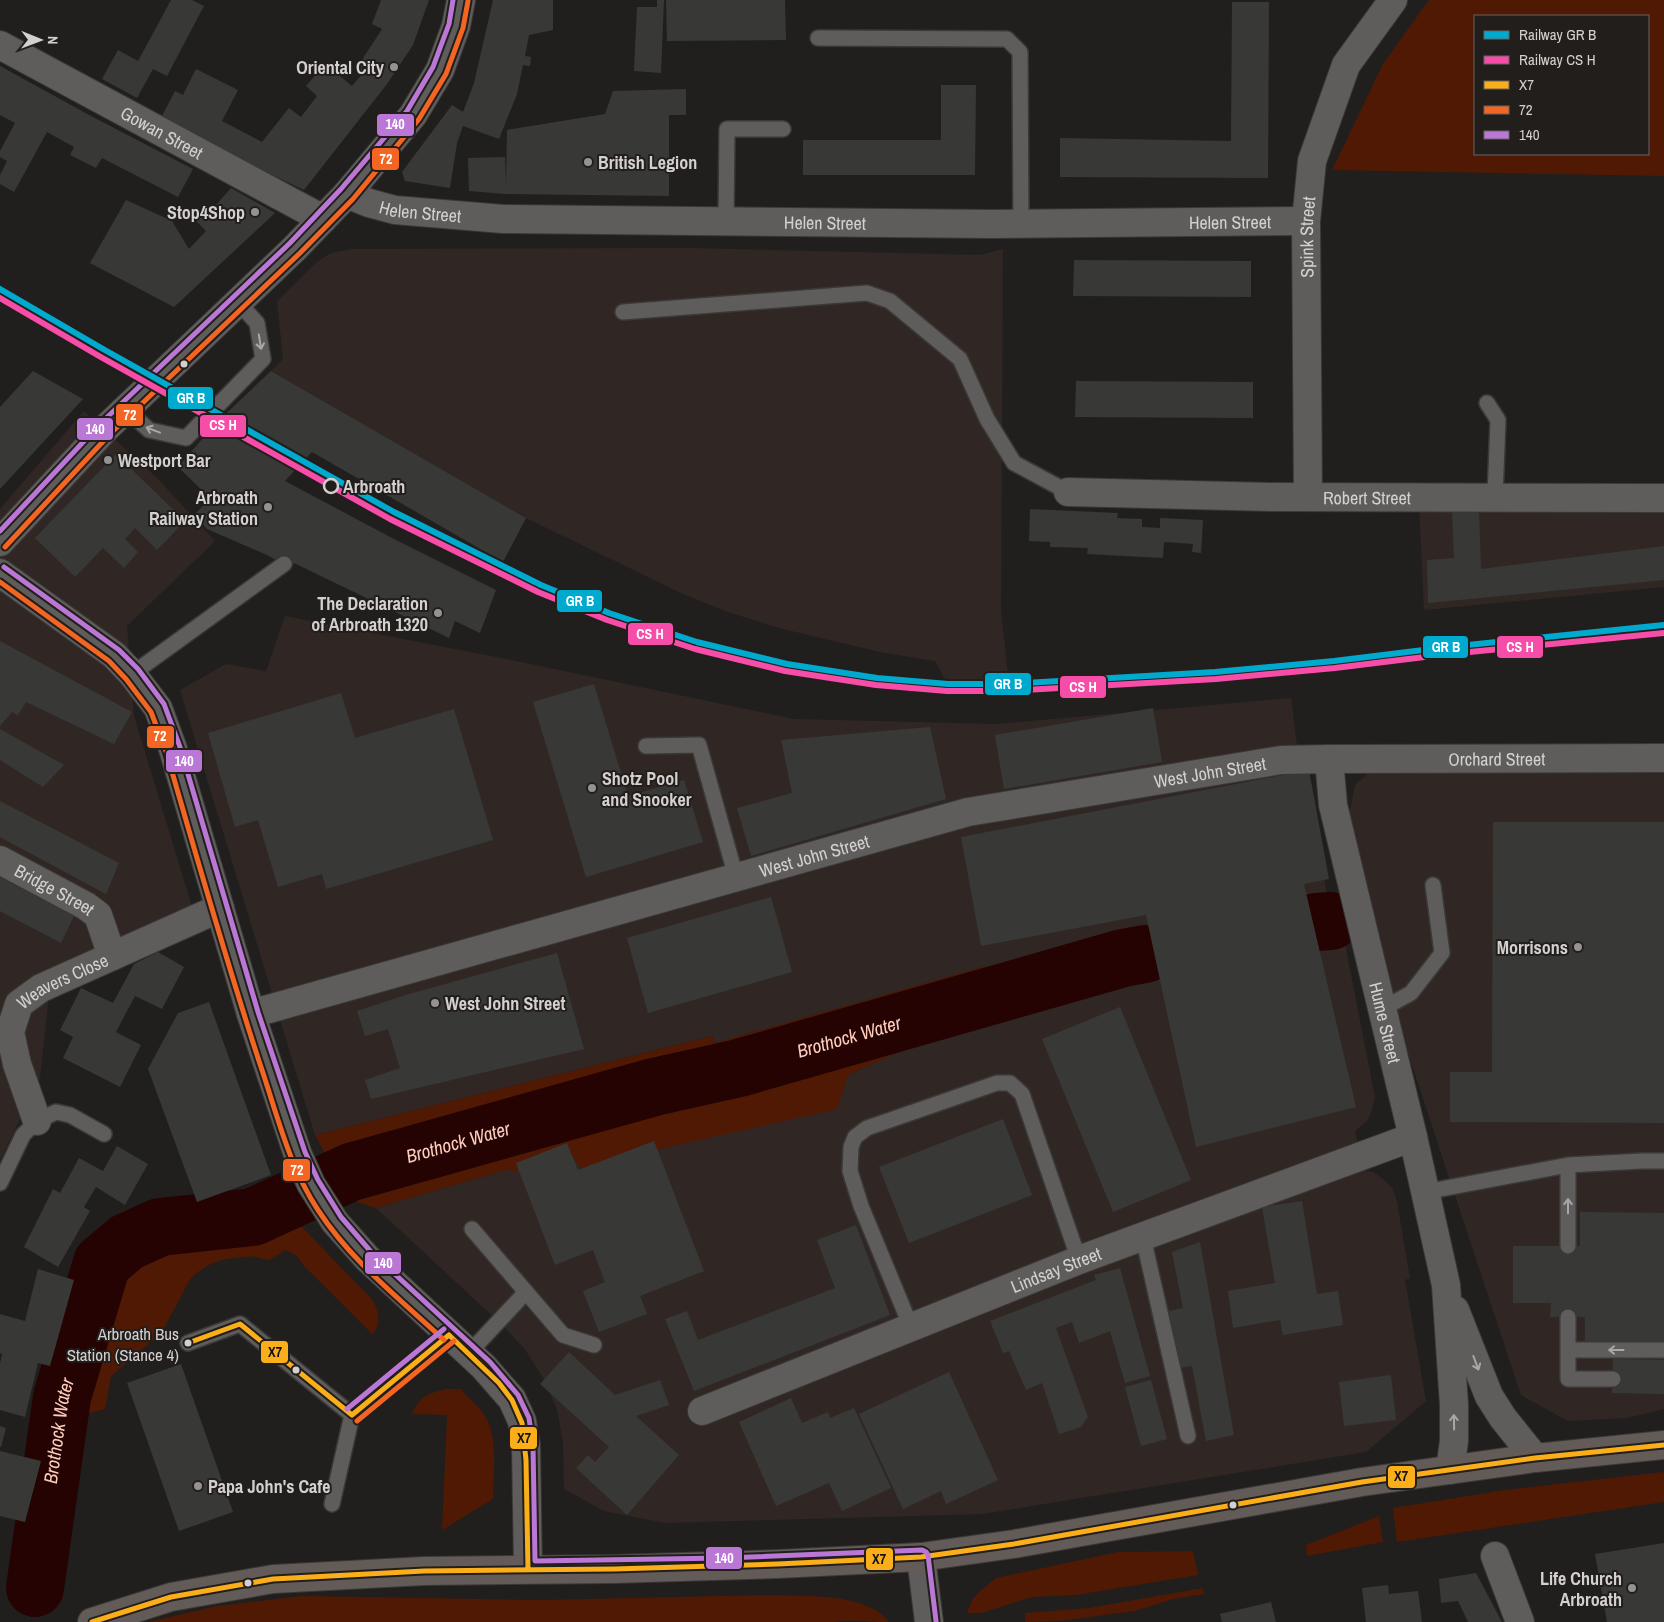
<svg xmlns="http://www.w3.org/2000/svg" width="1664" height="1622" viewBox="0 0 1664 1622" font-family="'Archivo Narrow',sans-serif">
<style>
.built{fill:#302724}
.green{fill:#501904;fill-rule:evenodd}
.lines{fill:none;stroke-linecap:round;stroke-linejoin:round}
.river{stroke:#250303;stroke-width:58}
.building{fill:#383937}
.service-casing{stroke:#3a3937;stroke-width:18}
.minor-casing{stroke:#3a3937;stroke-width:30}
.tertiary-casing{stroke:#3a3937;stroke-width:30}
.secondary-casing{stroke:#3a3937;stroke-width:30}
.primary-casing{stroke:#3a3937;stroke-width:30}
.service{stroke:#5f5d5c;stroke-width:15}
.minor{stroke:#5f5d5c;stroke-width:28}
.tertiary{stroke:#5f5d5c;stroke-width:28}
.secondary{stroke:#5f5d5c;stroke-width:28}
.primary{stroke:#635b58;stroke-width:28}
.bus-1-casing{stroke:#221e1c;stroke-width:9}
.bus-2-casing{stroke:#221e1c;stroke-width:9}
.bus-3-casing{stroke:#221e1c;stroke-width:9}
.bus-1{stroke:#faae19;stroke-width:5}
.bus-2{stroke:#f26522;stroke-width:5}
.bus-3{stroke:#ba77d6;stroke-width:5}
.rail-1-casing{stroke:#221e1c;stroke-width:10}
.rail-2-casing{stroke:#221e1c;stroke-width:10}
.rail-1{stroke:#00a9ce;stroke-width:6}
.rail-2{stroke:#f54da8;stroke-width:6}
.oneway{stroke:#aaa8a7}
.poi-dot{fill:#959291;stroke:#221e1c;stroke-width:2}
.bus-dot{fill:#d3d0cf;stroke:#221e1c;stroke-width:2}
.stop-dot{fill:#221e1c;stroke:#d3d0cf;stroke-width:2.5}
.labels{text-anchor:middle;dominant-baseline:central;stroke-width:4;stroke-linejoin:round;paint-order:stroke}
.bus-label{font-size:17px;fill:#d3d0cf;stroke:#221e1c;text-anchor:end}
.poi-label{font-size:18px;font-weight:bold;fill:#d3d0cf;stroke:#221e1c;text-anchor:end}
.street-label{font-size:18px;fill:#d3d0cf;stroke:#221e1c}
.stop-label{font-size:18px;font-weight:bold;fill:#d3d0cf;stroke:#221e1c;text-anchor:start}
.water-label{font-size:19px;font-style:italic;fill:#fdccbc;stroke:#221e1c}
.line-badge{stroke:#221e1c;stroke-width:2}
.badge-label{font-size:14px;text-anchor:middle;font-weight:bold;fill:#fff}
.pale-badge-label{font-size:14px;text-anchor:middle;font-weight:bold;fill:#111}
</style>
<rect width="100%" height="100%" fill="#211f1d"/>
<path class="built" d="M690,248L980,255L1003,249L1001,610L1009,684H948L935,661L880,652L779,628L728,612L683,594L526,518L271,371L283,359L277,301L318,261L331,253L351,249Z
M84,411L158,479L215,541L127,626L134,716L200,933L51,977L40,1078L0,1160V509Z
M1419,504L1664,509V587L1424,610Z
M285,616L516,661L794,719L996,724L1291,698L1297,746L1306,775L1327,895L1303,899L1312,943L1321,940L1323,947L1345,944L1375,1097L1372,1110L1367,1121L1355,1131L1363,1170L1373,1172L1383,1179L1393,1189L1397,1202L1410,1278L1405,1280L1426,1401L1366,1452L982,1514L665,1523L604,1511L564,1489L563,1443L557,1409L542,1376L524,1348L498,1321L376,1208L509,1169L515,1171L567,1148L848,1075L892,1055L933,1040L1143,981L1152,976L1141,938L979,968L715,1043L712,1036L315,1135L180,690L226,664L266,671Z
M1377,765L1664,770V1409L1627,1418L1568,1421L1521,1395L1406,1047L1348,821L1355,785Z"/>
<path class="green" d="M1429,0H1664V176L1332,170L1383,64ZM1475,16H1648V154H1475Z
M1141,937L1152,976L1143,981L933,1040L892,1055L848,1075L837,1109L642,1153L581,1169L567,1148L514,1172L509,1169L376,1208L350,1200L315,1135L712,1036L715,1043L979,968Z
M292,1217L370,1297C378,1308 382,1320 374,1333H371L304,1266L297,1256L286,1250L269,1260C264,1260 261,1258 257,1257C254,1256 249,1257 245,1257C223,1258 204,1263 189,1281L162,1332L111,1376L105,1409L78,1416L97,1312L125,1262L170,1242L215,1236Z
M446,1389H461C469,1399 480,1407 486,1418C498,1438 493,1476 493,1499L442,1530L447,1415L412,1414C420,1396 427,1394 446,1389Z
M1664,1472V1502L1397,1542L1393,1508L1505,1490Z
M1379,1516L1383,1542L1307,1556L1306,1545Z
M1193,1551L1198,1575L1076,1595L1032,1597L981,1613H967L972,1600L979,1592L996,1578L1118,1552Z
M1203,1588L1204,1594L1174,1599L1135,1611L1059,1621L1025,1622V1613L1089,1608Z
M769,1595C802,1596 869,1593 889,1622C870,1622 851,1619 833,1622H148L217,1606L302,1596L542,1600Z"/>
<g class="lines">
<g class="river">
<path d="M1316,922L1331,921"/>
<path id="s1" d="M35,1588L62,1397L102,1263L127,1242L160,1227L253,1217L351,1172L654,1087L739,1068L1123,958L1145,954"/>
</g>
</g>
<path class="building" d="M171,0H192L204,6L167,76L153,69L137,98L102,79L118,50L138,61Z
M381,0H429L413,45L387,84L304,190L260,169L161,118L175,91L183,95L196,69L238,90L222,121L262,142L289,108L301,117L317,96L306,86L325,64L352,86L363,73L356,69L382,29L372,24Z
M493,0H553V30L529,35L525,56L531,57L530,66L523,65L517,94L499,139L463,126L457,143L450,188L405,181L402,172L452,105L463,112L474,83Z
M657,0H664L661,73L634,71L637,7H657Z
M666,0H785L786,40L667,41Z
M1232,2H1269L1268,178L1060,177V138L1231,141Z
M0,66L91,116L193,169L178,197L102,158L96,168L70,155L74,147L47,132L14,192L0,184V175L7,161L0,157V151L15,123L0,115Z
M941,85H976L975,175H803V140H941Z
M686,89V115H669V196L506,194L469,191L468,158L505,157L506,185L507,130L605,114L613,91Z
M231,188L275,213L174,307L90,263L126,200L172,221L189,249L206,231L187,212L192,207L208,214Z
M1074,260L1251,261V297L1073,296Z
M33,371L83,399L0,489V407Z
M271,371L526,518L503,562L312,452L285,481L392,538L496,590L480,633L455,621L449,638L294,563L291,568L267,555L207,529L194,515L210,498L178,467L216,423Z
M1076,381L1253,382V418L1075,417Z
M116,454L185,521L157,550L135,528L125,539L138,552L124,568L103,548L75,577L35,538Z
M1030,509L1118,513L1117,518L1142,519V527L1160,528V518L1203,520L1201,553L1192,552L1193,544L1164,542L1163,558L1087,554L1088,548L1050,547V542L1029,541Z
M1452,512H1479L1481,569L1664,546V580L1428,603L1427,560L1454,558Z
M0,641L132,712L114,744L26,702L18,715L12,712L0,726Z
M594,684L628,796L684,780L703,842L586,877L533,702Z
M341,693L355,738L454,709L493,840L326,889L322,874L278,887L258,820L235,827L208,733Z
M1153,708L1162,762L1004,789L995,735Z
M930,727L946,799L751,856L737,808L792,793L781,740Z
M0,729L64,765L43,787L0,760Z
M1309,770L1329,879L1304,884L1356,1107L1196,1147L1146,915L981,946L961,837Z
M0,801L119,863L106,894L0,837Z
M1493,822H1664V1123L1450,1122V1072H1492Z
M0,877L74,916L61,943L0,911Z
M771,897L792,972L648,1013L627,938Z
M158,952L184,967L162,1009L135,996L116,1032L141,1045L120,1087L63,1058L73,1037L60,1030L81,988L113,1003L134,964Z
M557,953L584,1049L371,1099L365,1080L400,1068L388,1029L365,1036L357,1011L409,994Z
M209,1002L271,1175L197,1202L148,1069L178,1013Z
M1120,1007L1191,1180L1113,1212L1042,1039Z
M1003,1119L1032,1195L909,1243L879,1167Z
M654,1141L704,1271L640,1296L647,1314L599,1332L583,1291L605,1282L593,1250L555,1265L516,1163L567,1143L578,1170Z
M117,1146L148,1164L125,1205L96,1187L84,1207L90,1211L58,1267L24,1247L53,1189L60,1193L79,1158L103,1171Z
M1302,1201L1317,1294L1338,1291L1343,1325L1283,1335L1280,1320L1233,1328L1228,1291L1275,1283L1262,1207Z
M1580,1212L1664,1213V1341H1585V1317H1550L1551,1303H1513V1246H1580Z
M856,1225L890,1315L694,1391L665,1319L687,1311L698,1340L835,1288L817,1240Z
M1200,1242L1234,1435L1206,1441L1192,1366L1179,1368L1169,1311L1183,1308L1172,1252Z
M1120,1268L1150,1376L1125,1383L1110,1331L1079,1343L1072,1322L1056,1328L1088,1417L1081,1427L1059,1434L1042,1383L1026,1390L1009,1351L1003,1353L990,1321L1096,1280L1094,1275Z
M38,1269L74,1280L50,1366L38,1363L25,1417L0,1410V1364L2,1354L0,1353V1314L25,1321Z
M569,1352L615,1395L660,1380L669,1405L636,1416L679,1455L627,1515L576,1468L588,1455L595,1462L609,1447L540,1384Z
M1613,1359L1664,1360V1394L1612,1393Z
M181,1364L233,1512L179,1531L127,1383Z
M949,1372L998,1480L946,1504L941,1491L903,1509L859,1414Z
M1391,1375L1396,1420L1344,1426L1339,1382Z
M1151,1380L1167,1439L1141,1446L1125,1387Z
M791,1398L802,1423L828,1412L830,1418L854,1408L891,1488L842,1511L829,1483L776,1506L739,1422Z
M0,1426L6,1428L1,1447H0Z
M0,1451L41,1461L25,1522L0,1516Z
M1664,1543V1622H1607L1595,1554Z
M1476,1573L1502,1622H1468L1458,1601L1441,1603L1439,1579Z
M1388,1585L1389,1594L1418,1591L1422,1622H1366L1362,1588Z
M1271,1602L1276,1622H1222L1220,1614Z"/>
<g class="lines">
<g class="service-casing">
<path id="service" d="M818,38L1007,39L1020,52L1021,224
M726,221L727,129H783
M623,312L867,293L890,301L960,359L987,419L1014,463L1068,492
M1487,403L1498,420L1495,497
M126,409L149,430L186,438L263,359L257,323L237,301
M132,674L284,564
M646,746L699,745L736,877
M1382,1009L1411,993L1442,953L1433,885
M1568,1165V1246
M0,1183L23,1135L37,1121L56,1112L70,1115L104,1134
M1425,1192L1568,1165L1642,1161H1664
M472,1229L563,1335L594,1345
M1143,1237L1188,1436
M1568,1317V1379H1613
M911,1327L861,1206L850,1171L851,1147L855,1137L867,1128L997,1083H1010L1022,1094L1079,1260
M188,1343L240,1324L352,1415
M1568,1350H1664
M469,1353L525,1293
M332,1504L352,1415L449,1335"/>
</g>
<g class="minor-casing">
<g id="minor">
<path id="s2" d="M0,45L323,219"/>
<path id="s3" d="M1068,492L1271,497L1664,498"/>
<path id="s4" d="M1308,496L1306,221L1312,161L1346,65L1393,0"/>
<path id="s5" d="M1329,759L1333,805L1413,1137L1446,1285L1454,1405V1441L1450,1470"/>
<path id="s6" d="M0,860L86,906L98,915L112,956"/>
<path id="s7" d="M251,1014L968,812L1281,760L1329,759L1664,758"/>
<path id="s8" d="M37,1121L17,1064L10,1032L19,1004L41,988L220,908"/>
<path d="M1455,1310L1489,1396L1503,1418L1535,1458"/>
<path id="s9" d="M702,1411L1079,1260L1413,1137"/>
<path d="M1495,1556L1520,1622"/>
</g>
</g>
<g class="tertiary-casing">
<g id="tertiary">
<path id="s10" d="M347,194L369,203L395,210L503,219L992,224L1306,221"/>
<path d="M0,573L114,655L132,674L158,708L173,749L251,1014L298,1155L311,1184L335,1222L367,1258L484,1367L512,1399L522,1421L526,1446L528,1569"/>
<path d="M921,1557L929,1622"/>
</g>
</g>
<g class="secondary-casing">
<path id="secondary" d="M0,542L105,429L295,248L347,194L413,115L440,70L456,26L461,0"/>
</g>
<g class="primary-casing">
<path id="primary" d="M92,1622L171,1597L273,1579L424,1571L614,1569L778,1564L921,1557L1014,1544L1362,1482L1535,1458L1664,1445"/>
</g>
<use href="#service" class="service"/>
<use href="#minor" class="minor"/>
<use href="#tertiary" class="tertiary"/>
<use href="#secondary" class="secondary"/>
<use href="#primary" class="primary"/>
<g class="bus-1-casing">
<path id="bus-1" d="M449,1335L499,1383L512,1400L522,1423L526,1460L528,1569
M188,1343L240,1324L352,1415
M352,1415L449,1335
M92,1622L171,1597L273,1579L424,1571L614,1569L778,1564L921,1557L1014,1544L1362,1482L1535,1458L1664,1445"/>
</g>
<g class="bus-2-casing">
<path id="bus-2" d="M5,547L110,434L300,253L353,199L419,119L446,74L463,28L468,1
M0,582L109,661L126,679L151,712L166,751C197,858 227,965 262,1070C278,1118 290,1168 318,1210C351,1261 400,1299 444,1340
M357,1421L454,1341"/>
</g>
<g class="bus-3-casing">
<path id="bus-3" d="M0,531L100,424L290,243L341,189L407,111L433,67L449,24L453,0
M4,567L119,650L138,669L164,704L180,747L258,1012L305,1152L318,1180L341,1217L372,1253L490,1362L518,1395L529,1418L533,1446L535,1561L724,1558L922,1550L926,1552L928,1555L936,1621
M347,1409L444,1329"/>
</g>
<use href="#bus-1" class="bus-1"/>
<use href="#bus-2" class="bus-2"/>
<use href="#bus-3" class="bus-3"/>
<g class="rail-1-casing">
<path id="rail-1" d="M0,289L103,349L394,512L541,585L609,613L697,642L787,664L877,678L948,684H1009L1215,672L1334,661L1448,647L1664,625"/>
</g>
<g class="rail-2-casing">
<path id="rail-2" d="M0,298L99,356L390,519L538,592L607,620L695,649L785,671L876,685L947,691H1009L1216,679L1335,668L1449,654L1664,633"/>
</g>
<use href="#rail-1" class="rail-1"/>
<use href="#rail-2" class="rail-2"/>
</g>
<defs><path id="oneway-shaft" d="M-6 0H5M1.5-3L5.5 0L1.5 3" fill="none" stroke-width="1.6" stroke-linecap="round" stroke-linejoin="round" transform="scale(1.25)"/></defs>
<g class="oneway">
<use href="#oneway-shaft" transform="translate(260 342) rotate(81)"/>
<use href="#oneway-shaft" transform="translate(153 430) rotate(-159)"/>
<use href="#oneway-shaft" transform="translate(1568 1206) rotate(-90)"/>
<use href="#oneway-shaft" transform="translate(1616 1350) rotate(-180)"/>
<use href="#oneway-shaft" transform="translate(1476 1363) rotate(69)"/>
<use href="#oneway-shaft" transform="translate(1454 1422) rotate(-91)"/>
</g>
<g class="poi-dot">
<circle cx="394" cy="67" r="5"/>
<circle cx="588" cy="162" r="5"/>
<circle cx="255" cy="212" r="5"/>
<circle cx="108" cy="460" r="5"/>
<circle cx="268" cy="507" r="5"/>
<circle cx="438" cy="613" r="5"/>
<circle cx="592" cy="788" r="5"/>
<circle cx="1578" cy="947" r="5"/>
<circle cx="435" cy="1003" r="5"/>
<circle cx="198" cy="1486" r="5"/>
<circle cx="1632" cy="1588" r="5"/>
</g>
<g class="bus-dot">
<circle cx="184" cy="364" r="4.5"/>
<circle cx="188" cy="1343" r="4.5"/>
<circle cx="296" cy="1370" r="4.5"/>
<circle cx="1233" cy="1505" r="4.5"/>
<circle cx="248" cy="1583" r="4.5"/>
</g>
<circle class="stop-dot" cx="331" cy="486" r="7"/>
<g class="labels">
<g class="bus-label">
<text x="179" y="1333">Arbroath Bus<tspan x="179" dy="21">Station (Stance 4)</tspan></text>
</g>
<g class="poi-label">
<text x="384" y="67">Oriental City</text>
<text x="598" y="162" text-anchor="start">British Legion</text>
<text x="245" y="212">Stop4Shop</text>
<text x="118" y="460" text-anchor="start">Westport Bar</text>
<text x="258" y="497">Arbroath<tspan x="258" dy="21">Railway Station</tspan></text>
<text x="428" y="603">The Declaration<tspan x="428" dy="21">of Arbroath 1320</tspan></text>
<text x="602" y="778" text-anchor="start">Shotz Pool<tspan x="602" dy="21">and Snooker</tspan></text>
<text x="1568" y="947">Morrisons</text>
<text x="445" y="1003" text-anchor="start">West John Street</text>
<text x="208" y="1486" text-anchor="start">Papa John's Cafe</text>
<text x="1622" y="1578">Life Church<tspan x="1622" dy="21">Arbroath</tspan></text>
</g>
<g class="street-label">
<text stroke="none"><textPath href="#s2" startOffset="184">Gowan Street</textPath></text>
<text stroke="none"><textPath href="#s10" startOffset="76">Helen Street</textPath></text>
<text stroke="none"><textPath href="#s10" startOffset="886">Helen Street</textPath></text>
<text stroke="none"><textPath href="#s10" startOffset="481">Helen Street</textPath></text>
<text stroke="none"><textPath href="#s4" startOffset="259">Spink Street</textPath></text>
<text stroke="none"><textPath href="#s3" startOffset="299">Robert Street</textPath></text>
<text stroke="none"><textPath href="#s7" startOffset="1278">Orchard Street</textPath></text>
<text stroke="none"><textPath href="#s7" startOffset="990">West John Street</textPath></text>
<text stroke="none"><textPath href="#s7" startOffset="585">West John Street</textPath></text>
<text stroke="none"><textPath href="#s6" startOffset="62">Bridge Street</textPath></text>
<text stroke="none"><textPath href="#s8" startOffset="172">Weavers Close</textPath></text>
<text stroke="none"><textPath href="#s5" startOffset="270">Hume Street</textPath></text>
<text stroke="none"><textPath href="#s9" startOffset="381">Lindsay Street</textPath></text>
</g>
<g class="stop-label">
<text x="343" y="486">Arbroath</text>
</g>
<g class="water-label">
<text stroke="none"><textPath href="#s1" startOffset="1119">Brothock Water</textPath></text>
<text stroke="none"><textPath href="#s1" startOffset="714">Brothock Water</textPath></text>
<text stroke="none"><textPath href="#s1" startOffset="159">Brothock Water</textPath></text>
</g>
</g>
<g class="line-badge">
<rect x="376" y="113" width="39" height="24" rx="5" fill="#ba77d6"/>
<rect x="371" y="147" width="29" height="24" rx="5" fill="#f26522"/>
<rect x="167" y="386" width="47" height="24" rx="5" fill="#00a9ce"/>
<rect x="115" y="403" width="29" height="24" rx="5" fill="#f26522"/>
<rect x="199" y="414" width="48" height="24" rx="5" fill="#f54da8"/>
<rect x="76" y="417" width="38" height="24" rx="5" fill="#ba77d6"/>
<rect x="556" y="589" width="47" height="24" rx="5" fill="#00a9ce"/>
<rect x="627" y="622" width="47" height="24" rx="5" fill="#f54da8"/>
<rect x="1496" y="635" width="48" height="24" rx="5" fill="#f54da8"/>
<rect x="1422" y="635" width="47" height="24" rx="5" fill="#00a9ce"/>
<rect x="984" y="672" width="48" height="24" rx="5" fill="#00a9ce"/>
<rect x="1059" y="675" width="48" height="24" rx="5" fill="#f54da8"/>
<rect x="146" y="725" width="29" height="24" rx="5" fill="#f26522"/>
<rect x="165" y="749" width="38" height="24" rx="5" fill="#ba77d6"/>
<rect x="282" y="1158" width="29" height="24" rx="5" fill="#f26522"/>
<rect x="364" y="1251" width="38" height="24" rx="5" fill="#ba77d6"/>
<rect x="260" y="1340" width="29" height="24" rx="5" fill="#faae19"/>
<rect x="509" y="1426" width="29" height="24" rx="5" fill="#faae19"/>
<rect x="1387" y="1465" width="29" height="24" rx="5" fill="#faae19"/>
<rect x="705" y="1546" width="38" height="24" rx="5" fill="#ba77d6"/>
<rect x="865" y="1547" width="29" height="24" rx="5" fill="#faae19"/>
</g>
<g class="badge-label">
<text x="395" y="129">140</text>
<text x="386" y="164">72</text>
<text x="191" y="403">GR B</text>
<text x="130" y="420">72</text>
<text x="223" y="430">CS H</text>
<text x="95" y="434">140</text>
<text x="580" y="606">GR B</text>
<text x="650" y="639">CS H</text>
<text x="1520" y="652">CS H</text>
<text x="1446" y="652">GR B</text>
<text x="1008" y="689">GR B</text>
<text x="1083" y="692">CS H</text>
<text x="160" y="741">72</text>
<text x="184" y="766">140</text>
<text x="297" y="1175">72</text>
<text x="383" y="1268">140</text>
<text x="724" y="1563">140</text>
</g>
<g class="pale-badge-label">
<text x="275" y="1357">X7</text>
<text x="524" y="1443">X7</text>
<text x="1401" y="1481">X7</text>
<text x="879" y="1564">X7</text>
</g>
<rect x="1474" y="15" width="175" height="140" fill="#221e1c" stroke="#696564"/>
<rect x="1484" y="31" width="25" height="8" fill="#00a9ce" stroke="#696564"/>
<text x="1519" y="40" font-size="15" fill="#d3d0cf">Railway GR B</text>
<rect x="1484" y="56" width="25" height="8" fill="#f54da8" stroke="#696564"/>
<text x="1519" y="65" font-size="15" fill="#d3d0cf">Railway CS H</text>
<rect x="1484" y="81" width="25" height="8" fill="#faae19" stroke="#696564"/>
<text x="1519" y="90" font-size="15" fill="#d3d0cf">X7</text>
<rect x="1484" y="106" width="25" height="8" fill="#f26522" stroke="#696564"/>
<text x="1519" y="115" font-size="15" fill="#d3d0cf">72</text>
<rect x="1484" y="131" width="25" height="8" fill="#ba77d6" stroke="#696564"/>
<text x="1519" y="140" font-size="15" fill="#d3d0cf">140</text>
<g transform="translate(40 40) rotate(91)" stroke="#221e1c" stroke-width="4" paint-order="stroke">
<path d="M0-4L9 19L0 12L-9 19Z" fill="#d3d0cf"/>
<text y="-8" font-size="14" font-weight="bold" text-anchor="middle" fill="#d3d0cf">N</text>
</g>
</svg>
